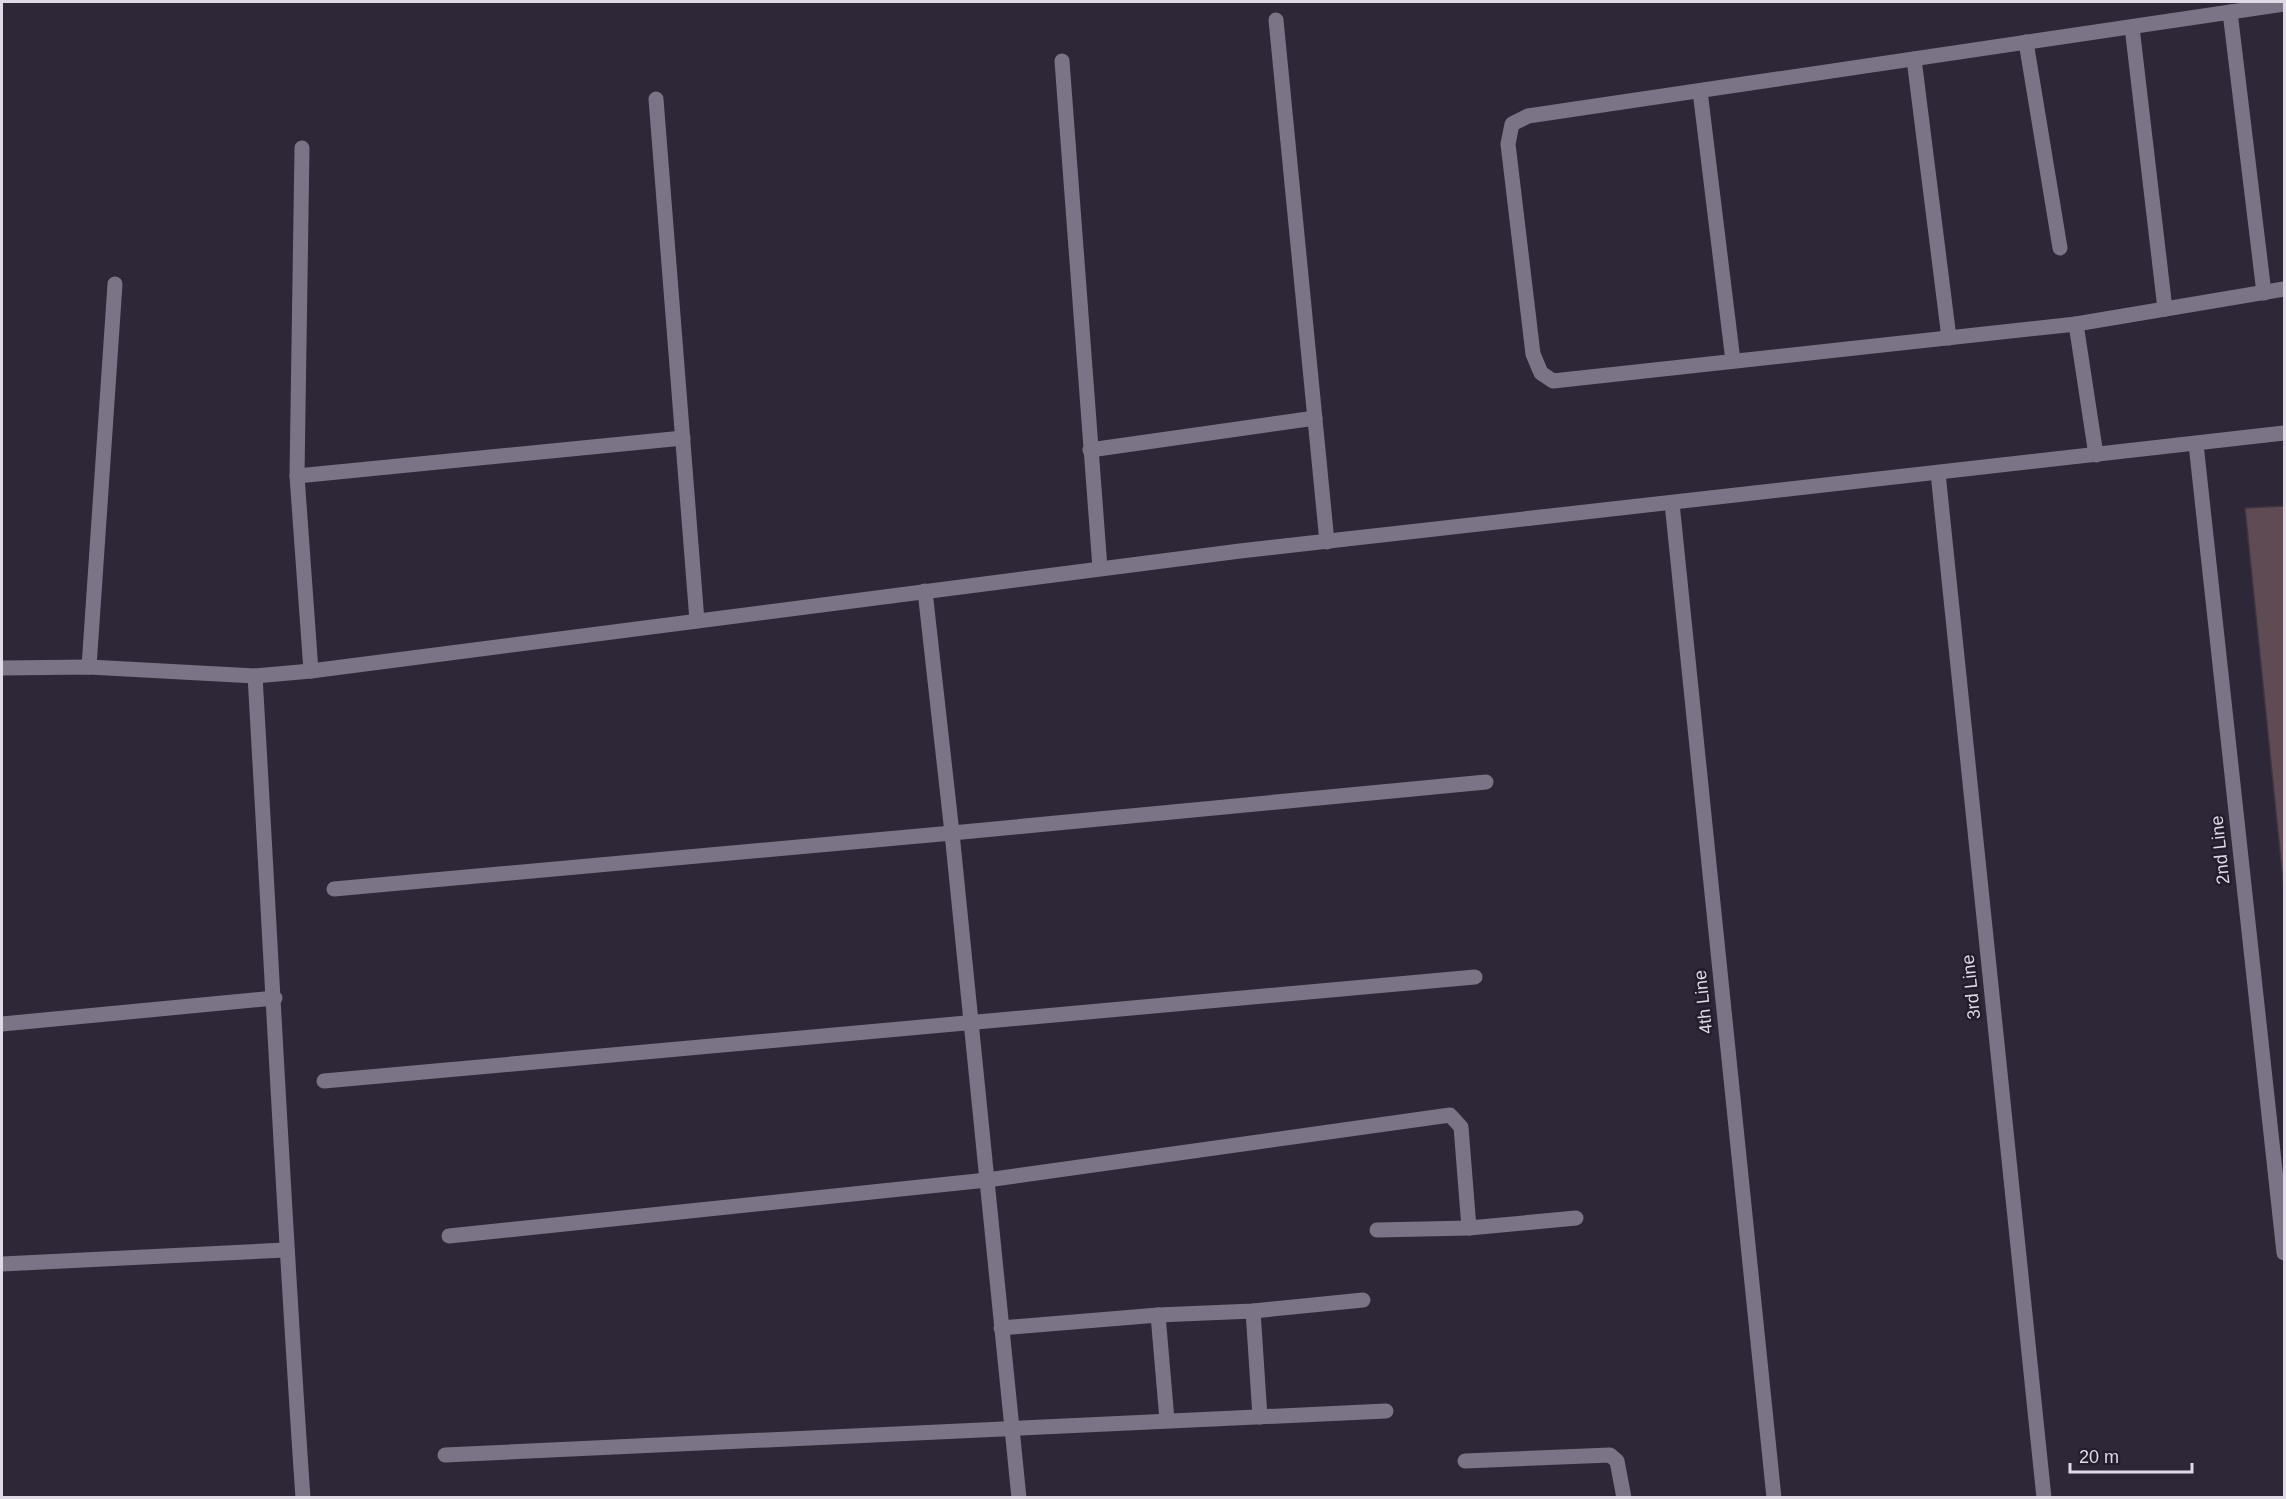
<svg xmlns="http://www.w3.org/2000/svg" width="2286" height="1499" font-family="Helvetica,sans-serif">
  <style>
    .building { fill: #5f4b54; stroke: #42343b; stroke-width: 1.5 }
    .lines { fill: none; stroke-linecap: round; stroke-linejoin: round }
    .minor { stroke: #7b7386; stroke-width: 15 }
    .labels { text-anchor: middle; stroke-width: 5; stroke-linejoin: round; paint-order: stroke }
    .street-label { font-size: 18px; fill: #dfdae5; stroke: #241d2d }
  </style>
  <rect width="100%" height="100%" fill="#2e2737"/>
  <polygon class="building" points="2284,506 2284,891 2245,508"/>
  <g class="lines">
    <g class="minor">
      <polyline points="2230,12 2264,293"/>
      <polyline points="1276,20 1327,542"/>
      <polyline points="2132,27 2165,309"/>
      <polyline points="2026,42 2060,248"/>
      <polyline points="1914,59 1949,338"/>
      <polyline points="1062,61 1100,568"/>
      <polyline points="1700,91 1733,361"/>
      <polyline points="656,99 697,621"/>
      <polyline points="302,148 297,476 311,671"/>
      <polyline points="2076,324 1553,381 1541,373 1533,354 1508,144 1512,124 1528,116 2284,4"/>
      <polyline points="2196,444 2284,1253"/>
      <polyline points="1090,450 1315,418"/>
      <polyline points="2096,455 2076,324 2284,289"/>
      <polyline points="1938,473 2044,1498"/>
      <polyline points="297,476 683,438"/>
      <polyline points="1672,503 1774,1498"/>
      <polyline points="925,591 952,833 1486,782"/>
      <polyline points="89,667 115,284"/>
      <polyline points="2,668 89,667 255,676 311,671 1240,551 2284,433"/>
      <path d="M 255,676 C 271,950 284,1224 303,1498"/>
      <polyline points="334,889 952,833 1019,1498"/>
      <polyline points="2,1024 275,998"/>
      <polyline points="324,1081 1475,977"/>
      <polyline points="1377,1230 1469,1228"/>
      <polyline points="449,1236 987,1180 1450,1115 1461,1127 1469,1228 1576,1218"/>
      <polyline points="2,1264 285,1250"/>
      <polyline points="1253,1311 1260,1417"/>
      <polyline points="1001,1328 1158,1315"/>
      <polyline points="1167,1420 1158,1315 1253,1311 1363,1300"/>
      <polyline points="445,1455 1386,1411"/>
      <polyline points="1465,1461 1610,1455 1617,1461 1624,1498"/>
    </g>
  </g>
  <g class="labels">
    <g class="street-label">
      <text transform="translate(2220 850) rotate(-96)" y="6">2nd Line</text>
      <text transform="translate(1971 987) rotate(-96)" y="6">3rd Line</text>
      <text transform="translate(1703 1002) rotate(-96)" y="6">4th Line</text>
    </g>
  </g>
  <rect width="2286" height="1499" fill="none" stroke="#dfdae5" stroke-width="6"/>
  <path d="M2070 1463v9h122v-9" fill="none" stroke="#dfdae5" stroke-width="3"/>
  <text x="2079" y="1463" font-size="18" fill="#dfdae5" stroke="#241d2d" stroke-width="4.5" paint-order="stroke">20 m</text>
</svg>
